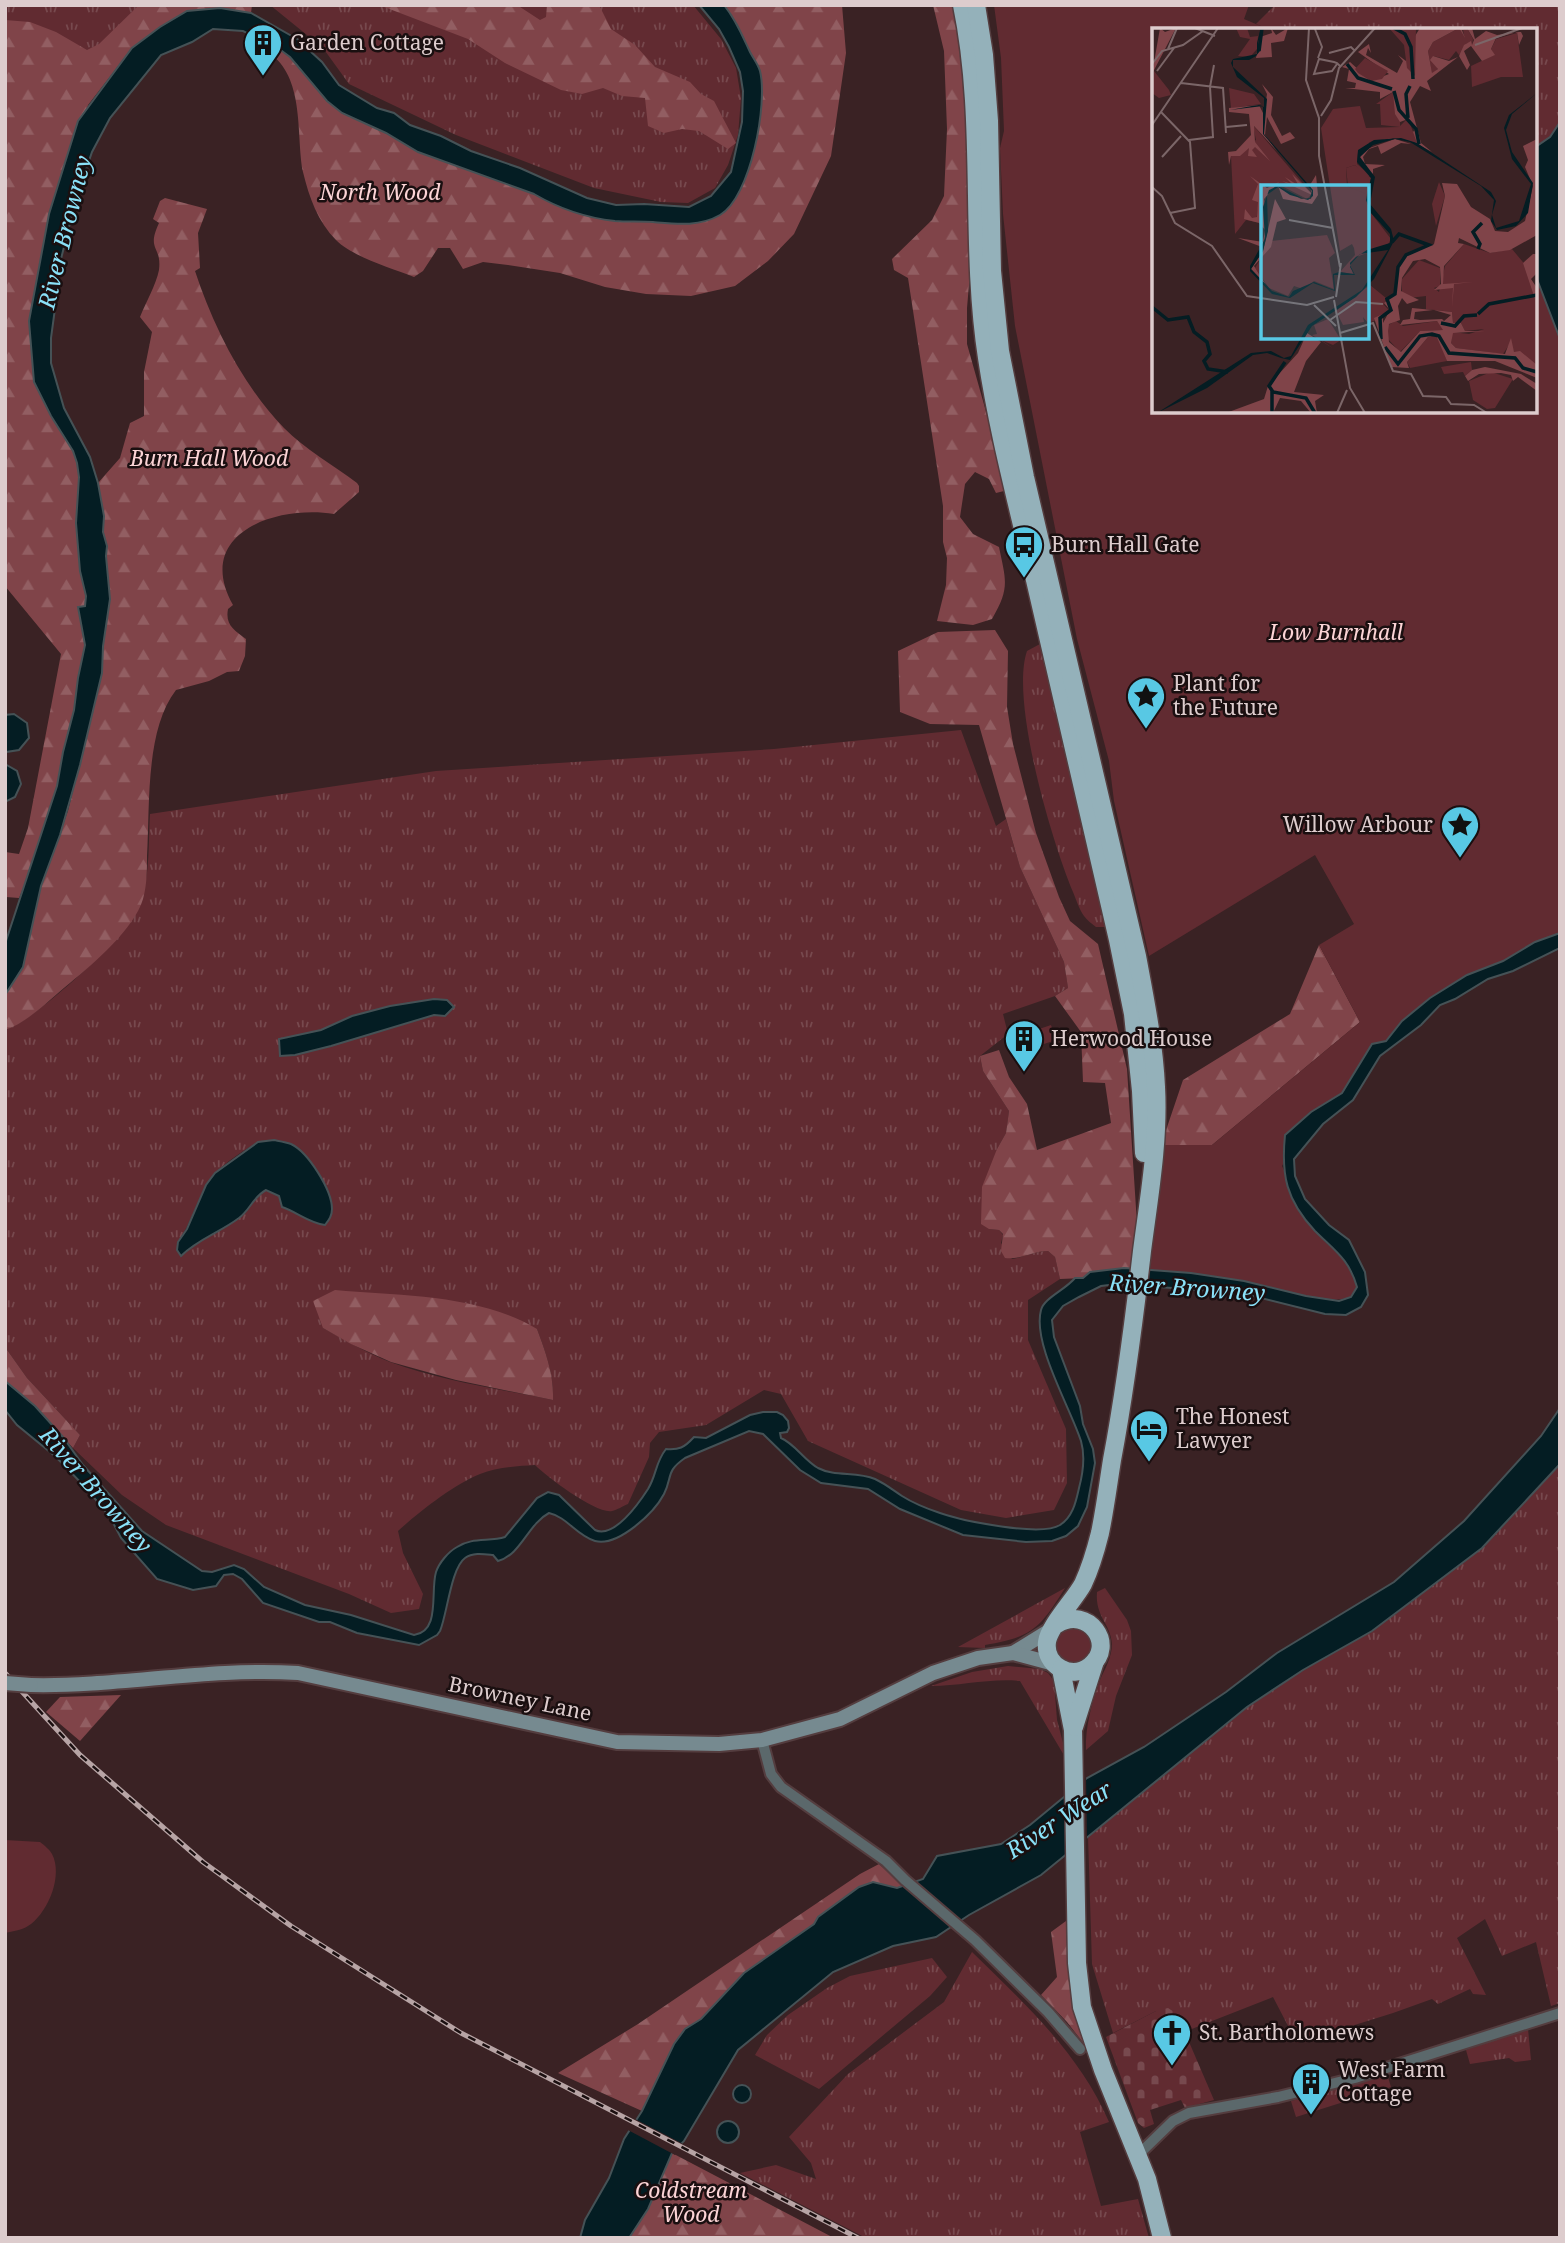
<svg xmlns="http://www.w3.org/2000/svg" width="1565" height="2243" font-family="'Noto Serif',serif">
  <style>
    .grass { fill: url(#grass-tufts); fill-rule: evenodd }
    .forest { fill: url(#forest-firs) }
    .cemetery { fill: url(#cemetery-stones) }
    .green { fill: #612b31 }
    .water { fill: #041d23; stroke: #455256; stroke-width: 2 }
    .pier { fill: #3a2224 }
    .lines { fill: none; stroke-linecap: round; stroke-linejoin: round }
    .minor-casing { stroke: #543d3f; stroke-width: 14 }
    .secondary-casing { stroke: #543d3f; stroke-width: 18 }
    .trunk-casing { stroke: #543d3f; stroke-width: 21 }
    .minor { stroke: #5b686b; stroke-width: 10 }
    .secondary { stroke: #768a90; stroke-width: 14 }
    .trunk { stroke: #94b1ba; stroke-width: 18 }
    .rail-casing { stroke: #b7a4a5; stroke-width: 5 }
    .rail { stroke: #1a0f10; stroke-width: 2.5; stroke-dasharray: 8; stroke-linecap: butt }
    .secondary-bridge-casing { stroke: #543d3f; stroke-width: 18; stroke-linecap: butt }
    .secondary-bridge { stroke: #768a90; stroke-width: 14 }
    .labels { text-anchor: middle; stroke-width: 5; stroke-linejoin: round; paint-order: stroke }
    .poi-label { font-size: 21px; fill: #ddcccd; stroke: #1a0f10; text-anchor: start }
    .park-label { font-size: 21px; font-style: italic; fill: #fcd4d6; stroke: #1a0f10 }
    .street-label { font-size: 21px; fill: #ddcccd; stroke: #1a0f10 }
    .water-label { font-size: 23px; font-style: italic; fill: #8ae1f8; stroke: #1a0f10 }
    .inset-river { fill: none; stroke: #041d23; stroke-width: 3.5 }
    .inset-road { fill: none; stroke: #7b6668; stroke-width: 2 }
    .view { fill: #58c8e4; fill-opacity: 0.15; stroke: #58c8e4; stroke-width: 3.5 }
    .inset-edge { fill: none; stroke: #ddcccd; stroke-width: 3.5 }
  </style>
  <defs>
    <pattern id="grass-tufts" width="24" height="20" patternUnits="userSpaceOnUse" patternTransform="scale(1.75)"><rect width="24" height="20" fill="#612b31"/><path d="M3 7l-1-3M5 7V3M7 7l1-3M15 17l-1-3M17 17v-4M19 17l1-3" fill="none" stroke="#77494e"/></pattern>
    <pattern id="forest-firs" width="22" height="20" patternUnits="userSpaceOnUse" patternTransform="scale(1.75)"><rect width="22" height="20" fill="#804449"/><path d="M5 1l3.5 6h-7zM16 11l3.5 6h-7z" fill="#925e62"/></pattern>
    <pattern id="cemetery-stones" width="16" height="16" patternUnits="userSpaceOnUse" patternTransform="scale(1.75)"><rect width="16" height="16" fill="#612b31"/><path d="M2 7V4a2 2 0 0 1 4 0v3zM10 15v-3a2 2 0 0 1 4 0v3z" fill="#77494e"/></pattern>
  </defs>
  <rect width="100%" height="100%" fill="#3a2224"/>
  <g class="grass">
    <polygon points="5,5 150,5 89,56 5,23"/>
    <polygon points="270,5 693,5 721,39 736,68 741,98 738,135 728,165 715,188 688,203 661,202 594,188 456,135 349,84 323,48"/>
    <polygon points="1275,5 1560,5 1560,122 1550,137 1537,146 1535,151 1535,30 1270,30 1256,24"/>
    <path d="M 1040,644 L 1046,651 L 1108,923 L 1106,927 L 1096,927 C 1092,924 1087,920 1084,916 C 1079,909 1076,899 1073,892 C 1052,842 1010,701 1027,651 Z"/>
    <path d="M 961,730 L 996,826 L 1006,819 L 1020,867 L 1064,962 L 1068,988 L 1055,996 L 1003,1014 L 1008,1034 L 980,1056 L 983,1071 L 1009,1111 L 1006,1133 L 997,1149 L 989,1229 L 999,1230 L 1003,1235 L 1001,1243 L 1012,1259 C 1025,1257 1035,1251 1048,1251 L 1055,1257 L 1060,1279 L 1028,1300 L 1028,1340 L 1066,1429 L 1067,1483 L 1054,1510 L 1006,1518 L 961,1510 L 808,1441 L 781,1394 L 764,1390 L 706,1425 L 659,1432 L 650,1443 L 649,1457 L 628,1504 C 623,1506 617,1510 612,1511 C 596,1514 547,1477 535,1465 C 518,1466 497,1467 480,1474 C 453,1485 419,1512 398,1531 L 403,1553 L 423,1594 L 419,1609 L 391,1613 L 349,1594 L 166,1525 L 122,1495 L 73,1448 L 80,1435 L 27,1378 L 5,1347 L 5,1030 C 34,1021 124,939 137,910 C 151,881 148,845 150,814 L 436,771 L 774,749 ZM 434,999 L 445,1016 L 434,1015 L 295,1055 L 280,1055 L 279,1039 L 321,1030 L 352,1016 L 390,1006 ZM 258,1142 L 316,1170 L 332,1206 L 314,1223 L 294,1211 L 282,1207 L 280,1196 L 266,1190 L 257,1195 L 242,1216 L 222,1229 L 196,1242 L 178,1242 C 191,1223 196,1202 208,1183 C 219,1165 240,1153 258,1142 ZM 323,1328 L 537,1329 C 546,1353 554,1375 553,1400 C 499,1389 442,1381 390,1362 C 367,1353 345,1340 323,1328 Z"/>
    <polygon points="1560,1464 1560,2003 1551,2006 1536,1942 1502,1956 1485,1919 1457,1938 1486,1995 1473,1994 1470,1989 1438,2004 1432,1999 1393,2013 1297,2043 1273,1997 1184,2032 1177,2014 1156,2011 1113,2033 1092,1964 1088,1835 1247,1707 1303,1670 1372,1631 1482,1548"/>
    <path d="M 1065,1588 C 1040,1628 1033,1637 985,1645 L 985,1648 L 958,1647 Z"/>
    <path d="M 1105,1588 L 1127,1620 L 1131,1631 L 1132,1655 L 1116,1696 L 1108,1731 L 1086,1750 C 1085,1728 1092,1701 1100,1680 C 1105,1669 1112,1657 1112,1644 C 1111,1624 1095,1617 1097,1592 Z"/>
    <path d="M 1008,1666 L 1040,1669 L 1048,1673 L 1054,1681 L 1057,1720 L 1068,1762 L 1020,1681 C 990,1678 961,1686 931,1686 L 972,1672 Z"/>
    <path d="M 972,1952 C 1024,2003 1080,2054 1109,2122 L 1080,2132 L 1101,2206 L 1138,2199 L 1149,2238 L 866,2238 L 740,2173 L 776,2165 L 816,2179 L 811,2163 L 789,2137 L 848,2074 L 944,2002 Z"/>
    <polygon points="932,1958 947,1977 930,1996 819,2089 755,2055 767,2035 788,2015 827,1988 850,1976"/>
    <polygon points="1528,2029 1531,2060 1515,2062 1509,2058 1470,2064 1466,2050"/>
    <polygon points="1387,2074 1391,2087 1296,2117 1291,2101"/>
  </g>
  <g class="forest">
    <polygon points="139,5 252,5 251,13 220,8 183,13 132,48 88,105 29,321 34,382 51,416 73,451 77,463 79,477 76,523 80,571 86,596 85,606 78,608 85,645 78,678 74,710 63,752 57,786 32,868 19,898 6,897 5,852 19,854 28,828 61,654 5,586 5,20 30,22 56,32 87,50 99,44"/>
    <polygon points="379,5 517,5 540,20 546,17 547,5 599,5 611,29 635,45 655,67 690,82 701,94 714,101 736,143 728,149 699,131 682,129 664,133 648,126 645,98 622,96 603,88 582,94 561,90 505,63 468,39"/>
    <path d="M 719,5 L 842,5 L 846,53 L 831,156 L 794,234 L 768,261 L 735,286 L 691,296 L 646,294 L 605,287 L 560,273 L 508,265 L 483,262 L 463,269 L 450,248 L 438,248 L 423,271 L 414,277 C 391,268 353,257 336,240 C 318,222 309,197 303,172 C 296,137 305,81 272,55 C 264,49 252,45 243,40 L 251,24 L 275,34 L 326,90 L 585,208 L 686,215 L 732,184 L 752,86 Z"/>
    <path d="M 933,5 L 953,5 L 965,61 L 971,261 L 967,308 L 967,344 L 1008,490 L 996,493 L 989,479 L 975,472 L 965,484 L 960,517 L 973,534 L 999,547 C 1006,581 1010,588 992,619 L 973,625 L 937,621 L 946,585 L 947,558 L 943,542 L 943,506 L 908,278 L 894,270 L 892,259 L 932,220 L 944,196 L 947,129 L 944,51 Z"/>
    <path d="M 165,198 L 207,209 L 198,233 L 200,268 L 195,271 C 213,326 243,386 284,428 C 305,449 333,465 357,483 L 359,486 L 359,492 L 334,514 C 276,505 193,533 233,605 L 228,609 C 225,625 234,630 246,639 L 245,656 L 239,671 L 227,672 L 209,681 L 176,690 C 145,730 150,806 147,856 C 147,870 147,885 143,899 C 134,929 94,963 70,983 C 51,998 29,1022 5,1030 L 5,995 L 23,967 L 41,886 L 68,811 L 102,673 L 103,646 L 110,599 L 106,556 L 107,546 L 103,532 L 104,516 L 98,483 L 120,458 L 130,423 L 144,416 L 144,372 L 152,332 L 140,317 C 146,302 156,285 159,270 C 162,245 146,251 159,223 L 153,219 L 160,201 Z"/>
    <path d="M 995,630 L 1008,651 L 1007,707 L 1013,744 L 1036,833 L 1059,897 L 1070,921 L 1098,944 L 1127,1069 L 1137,1224 L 1132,1268 L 1090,1272 L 1083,1278 L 1060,1279 L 1055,1257 L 1048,1251 C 1033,1251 1021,1260 1005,1258 L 1001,1251 L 1003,1234 L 999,1230 L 989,1229 L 981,1224 L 982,1187 L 997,1149 L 1006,1133 L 1009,1111 L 983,1071 L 980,1056 L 999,1050 L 1009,1077 L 1027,1104 L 1037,1150 L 1111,1123 L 1105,1083 L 1083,1082 L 1081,1032 L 1055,996 L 1068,988 L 1064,962 L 1020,867 L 979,725 L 930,724 L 900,712 L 898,651 L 938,632 Z"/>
    <polygon points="1319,945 1360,1022 1212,1145 1161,1145 1183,1080 1290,1014"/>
    <path d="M 335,1290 C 402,1296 478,1294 537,1329 C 546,1353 554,1375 553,1400 L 456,1380 L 391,1362 L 351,1344 L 323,1328 L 313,1301 Z"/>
    <polygon points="5,1347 27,1378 80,1435 73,1448 35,1406 5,1381"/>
    <polygon points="121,1695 80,1741 46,1712 60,1697"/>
    <polygon points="879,1864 903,1886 897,1888 873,1882 818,1917 814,1924 744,1973 701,2019 685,2029 674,2044 642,2111 558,2073 638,2024 860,1874"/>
    <path d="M 1066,1921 C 1067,1964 1072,2003 1084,2044 L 1067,2022 L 1041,1995 L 1057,1977 L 1051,1932 Z"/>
    <polygon points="672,2153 834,2238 629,2238 648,2209"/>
  </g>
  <polygon class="cemetery" points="1168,2008 1177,2014 1214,2100 1185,2108 1181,2100 1150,2110 1154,2124 1144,2128 1138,2123 1106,2037 1156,2011"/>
  <g class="green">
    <path d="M 994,5 L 1249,5 L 1244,19 L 1270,30 L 1154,30 L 1154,411 L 1535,411 L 1535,274 L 1560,339 L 1560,933 L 1535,942 L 1503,961 L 1467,975 L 1402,1021 L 1386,1041 L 1372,1044 L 1342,1093 L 1311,1112 L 1282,1166 C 1291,1184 1303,1216 1315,1231 C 1334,1253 1348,1255 1357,1287 L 1351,1297 C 1320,1307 1275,1287 1243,1281 C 1212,1275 1181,1273 1150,1270 L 1161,1145 L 1212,1145 L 1360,1022 L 1319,945 L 1354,924 L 1315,855 L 1149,956 L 1114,801 L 1109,761 L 1077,639 L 1015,326 L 1003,214 L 1000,148 L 1004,131 L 1001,58 Z"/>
    <polygon points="1051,1025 1056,1040 1023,1051 1018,1036"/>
    <path d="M 1081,1625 L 1094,1641 L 1090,1657 L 1077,1665 L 1062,1661 C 1053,1646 1053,1646 1061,1629 Z"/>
    <path d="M 5,1840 L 40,1842 C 44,1845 50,1850 52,1854 C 63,1875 49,1910 31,1924 C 23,1930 15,1931 5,1933 Z"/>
  </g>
  <g class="water">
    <path d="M 699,5 L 724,5 C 736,20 742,35 750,52 C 753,58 758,64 760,71 C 768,103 751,197 720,215 C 699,227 676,224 653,222 C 640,221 628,222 615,221 C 587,218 558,208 534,194 L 418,152 L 386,133 L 342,113 L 327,101 L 290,57 L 278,48 L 243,31 L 213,29 L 192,42 L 161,55 L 110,118 L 92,152 L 76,199 L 58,271 L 59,279 L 51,338 L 51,363 L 64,408 L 90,457 L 98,483 L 104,516 L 103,532 L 107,546 L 106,556 L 110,599 L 103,646 L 102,673 L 80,765 L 60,835 L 41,886 L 23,967 L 5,995 L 5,944 L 57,786 L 63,752 L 74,710 L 78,678 L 85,645 L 78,607 L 85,606 L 86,596 L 80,571 L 76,523 L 79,477 L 77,463 L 73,451 L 51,416 L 34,382 L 29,321 L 49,214 L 78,121 L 132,48 L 160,27 L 187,11 L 220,8 L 251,13 L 297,39 L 322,62 L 339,85 L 377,108 L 394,113 L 410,125 L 441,136 L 471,151 L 520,168 L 587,198 L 616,205 L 644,204 L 689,207 L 711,196 L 731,172 L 742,122 L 743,91 L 740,72 L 729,47 L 719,29 Z"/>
    <polygon points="1560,122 1560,339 1535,274 1535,151 1537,146 1550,137"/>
    <polygon points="14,714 27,723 29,738 19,750 6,752 5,715"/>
    <polygon points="5,764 17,771 21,784 15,797 5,802"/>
    <path d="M 1560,933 L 1560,948 L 1513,971 L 1488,979 L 1455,999 L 1440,1005 L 1421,1025 L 1380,1056 L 1353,1100 L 1323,1124 L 1294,1159 L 1295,1176 L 1305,1199 L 1329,1225 L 1349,1240 L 1365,1272 L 1368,1295 L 1361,1307 L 1346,1315 L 1325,1314 L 1241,1293 L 1117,1284 L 1101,1286 L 1079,1297 L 1063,1306 L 1052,1320 L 1054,1337 L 1080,1406 L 1083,1424 L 1093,1449 L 1095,1463 L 1087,1507 L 1078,1526 L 1066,1536 L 1052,1541 L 1026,1542 L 963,1535 L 900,1509 L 868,1489 L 821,1483 L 800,1470 L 763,1434 L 749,1431 L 685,1458 C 665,1472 673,1476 664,1494 C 654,1513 618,1547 595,1541 C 577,1536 567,1517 549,1513 C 528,1524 521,1555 498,1561 L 493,1555 C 484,1554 473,1552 465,1558 C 451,1568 447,1615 440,1631 L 437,1635 L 419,1645 L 357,1633 L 330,1622 L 319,1622 L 263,1603 L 242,1579 L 233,1574 L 224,1575 L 216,1586 L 193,1590 L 157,1579 L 121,1538 L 110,1517 L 87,1489 L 56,1457 L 17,1425 L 5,1410 L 5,1381 L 35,1406 L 63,1437 L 83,1465 L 142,1531 L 202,1571 L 212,1572 L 234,1565 L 244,1569 L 264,1587 L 305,1605 L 351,1615 L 414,1635 C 441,1631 430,1592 436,1572 C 439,1563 448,1552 457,1547 C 472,1537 489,1542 505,1537 L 537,1498 L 548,1492 L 559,1495 L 595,1530 C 614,1539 639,1503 648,1489 C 657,1474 655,1463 666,1449 C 679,1450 684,1448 694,1437 L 706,1438 L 750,1415 L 763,1412 L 777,1412 L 783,1415 L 788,1421 L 789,1428 L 787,1432 L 780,1433 L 781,1438 C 795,1444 804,1460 818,1468 C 835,1477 857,1471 875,1479 C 884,1483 893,1490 902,1496 C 913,1503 928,1509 940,1513 C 963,1521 1041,1537 1060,1525 C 1073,1517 1076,1501 1079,1488 C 1083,1473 1085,1455 1081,1441 C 1070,1407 1032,1343 1041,1310 C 1044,1298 1065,1290 1075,1278 L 1083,1278 L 1090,1272 L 1124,1268 L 1191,1273 L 1244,1281 L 1306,1296 L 1339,1301 L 1351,1297 L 1357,1287 C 1349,1259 1335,1251 1315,1231 C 1286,1200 1281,1175 1285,1135 L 1311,1112 L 1342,1093 L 1372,1044 L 1386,1041 L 1402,1021 L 1430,998 L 1467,975 L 1503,961 L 1535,942 Z"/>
    <polygon points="434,999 447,1000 454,1007 445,1016 434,1015 331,1046 295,1055 280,1056 279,1039 321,1030 352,1016 390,1006"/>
    <path d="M 274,1140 C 279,1141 286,1142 291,1144 C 308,1152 332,1190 332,1209 C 332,1216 329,1220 325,1225 C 309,1223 297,1212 282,1207 L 279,1196 L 266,1190 C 253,1197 250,1210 239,1218 C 219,1233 198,1239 181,1256 L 177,1250 L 178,1242 L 187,1229 L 206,1185 L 215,1173 L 258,1142 Z"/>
    <polygon points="1560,1408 1560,1464 1482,1548 1372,1631 1303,1670 1247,1707 1041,1875 969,1915 936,1937 893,1946 833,1972 738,2050 684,2141 672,2153 648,2209 629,2238 580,2238 585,2220 609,2178 624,2139 642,2111 674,2044 685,2029 701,2019 744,1973 814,1924 818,1917 859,1887 873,1882 897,1888 923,1879 937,1856 1001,1844 1030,1825 1087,1778 1144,1747 1226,1692 1277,1653 1394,1582 1464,1521 1541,1436"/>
    <circle cx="742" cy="2094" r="9"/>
    <circle cx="728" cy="2132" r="11"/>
  </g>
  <g class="pier">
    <polygon points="1086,1774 1087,1841 1067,1858 1067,1789"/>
    <polygon points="633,2118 685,2145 675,2155 626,2129"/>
  </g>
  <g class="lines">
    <g class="minor-casing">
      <g id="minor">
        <polyline points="762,1740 771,1774 781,1787 886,1861 905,1880 975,1940 1048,2012 1080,2049"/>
        <polyline points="1138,2155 1173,2121 1189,2113 1278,2097 1355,2078 1560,2013"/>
      </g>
    </g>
    <g class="secondary-casing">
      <g id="secondary">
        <polyline points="1013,1653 1052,1629"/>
        <path d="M 31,1685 C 120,1687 208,1667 298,1673 L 617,1742 L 719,1744 L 762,1740 L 840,1719 L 933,1673 L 978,1658 L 1013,1653 L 1054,1664"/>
      </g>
    </g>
    <g class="trunk-casing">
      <g id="trunk">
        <path d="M 962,5 C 986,121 969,241 987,358 C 998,432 1018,506 1035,580 C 1063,700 1091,820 1118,940 L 1133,1014 L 1141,1091 L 1144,1153"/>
        <path d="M 976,5 L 984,55 L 989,121 L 992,271 L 1000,351 L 1025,477 L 1137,956 C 1145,999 1154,1043 1156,1087 C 1159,1141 1149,1197 1142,1251 C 1134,1321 1125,1391 1112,1460 C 1108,1485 1105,1509 1100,1533 C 1096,1549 1090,1569 1083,1584 C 1075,1599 1049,1626 1047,1642 C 1044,1665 1071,1681 1090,1666 C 1117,1645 1088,1605 1057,1624"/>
        <polyline points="1061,1669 1073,1730 1077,1963 1082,2007 1103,2070 1147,2179 1162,2238"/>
        <polyline points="1074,1727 1095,1661"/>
      </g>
    </g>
    <use href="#minor" class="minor"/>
    <use href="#secondary" class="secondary"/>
    <use href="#trunk" class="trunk"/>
    <g class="rail-casing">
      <polyline id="rail" points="5,1673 80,1755 203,1862 291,1926 461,2033 858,2238"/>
    </g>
    <use href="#rail" class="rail"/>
    <g class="secondary-bridge-casing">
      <polyline id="secondary-bridge" points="5,1683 31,1685"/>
    </g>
    <use href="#secondary-bridge" class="secondary-bridge"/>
  </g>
  <defs>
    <g id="building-pin" transform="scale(2.0125)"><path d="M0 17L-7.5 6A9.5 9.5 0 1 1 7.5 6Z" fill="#58c8e4" stroke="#1a0f10"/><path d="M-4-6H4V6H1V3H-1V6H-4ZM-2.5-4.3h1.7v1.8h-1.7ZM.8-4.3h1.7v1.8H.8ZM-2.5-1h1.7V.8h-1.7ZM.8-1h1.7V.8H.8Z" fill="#111"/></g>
    <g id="bus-pin" transform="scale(2.0125)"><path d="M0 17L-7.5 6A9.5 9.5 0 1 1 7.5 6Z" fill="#58c8e4" stroke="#1a0f10"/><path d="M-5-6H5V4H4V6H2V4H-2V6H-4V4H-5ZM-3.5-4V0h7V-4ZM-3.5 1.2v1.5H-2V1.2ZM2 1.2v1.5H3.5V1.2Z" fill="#111"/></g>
    <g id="sight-pin" transform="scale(2.0125)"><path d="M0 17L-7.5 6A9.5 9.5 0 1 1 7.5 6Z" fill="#58c8e4" stroke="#1a0f10"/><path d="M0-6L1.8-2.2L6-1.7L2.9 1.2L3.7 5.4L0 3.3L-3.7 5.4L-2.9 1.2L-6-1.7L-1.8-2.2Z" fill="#111"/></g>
    <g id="hotel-pin" transform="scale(2.0125)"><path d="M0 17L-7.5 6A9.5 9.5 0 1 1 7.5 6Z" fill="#58c8e4" stroke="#1a0f10"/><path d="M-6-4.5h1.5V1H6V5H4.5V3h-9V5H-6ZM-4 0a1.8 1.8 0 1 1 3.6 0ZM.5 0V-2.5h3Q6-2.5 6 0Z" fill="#111"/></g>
    <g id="church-pin" transform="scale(2.0125)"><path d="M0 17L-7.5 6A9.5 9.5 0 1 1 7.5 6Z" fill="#58c8e4" stroke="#1a0f10"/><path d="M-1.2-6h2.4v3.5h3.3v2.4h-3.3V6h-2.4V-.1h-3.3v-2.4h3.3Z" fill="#111"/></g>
  </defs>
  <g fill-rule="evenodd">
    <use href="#building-pin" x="263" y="43"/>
    <use href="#bus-pin" x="1024" y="545"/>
    <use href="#sight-pin" x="1146" y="696"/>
    <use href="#sight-pin" x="1460" y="825"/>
    <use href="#building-pin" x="1024" y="1039"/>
    <use href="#hotel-pin" x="1149" y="1429"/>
    <use href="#church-pin" x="1172" y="2033"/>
    <use href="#building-pin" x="1311" y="2082"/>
  </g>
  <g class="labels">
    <g class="poi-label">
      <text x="290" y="50">Garden Cottage</text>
      <text x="1051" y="552">Burn Hall Gate</text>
      <text x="1173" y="691">Plant for<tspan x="1173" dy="24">the Future</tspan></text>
      <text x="1433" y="832" text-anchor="end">Willow Arbour</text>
      <text x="1051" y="1046">Herwood House</text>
      <text x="1176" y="1424">The Honest<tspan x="1176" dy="24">Lawyer</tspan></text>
      <text x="1199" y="2040">St. Bartholomews</text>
      <text x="1338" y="2077">West Farm<tspan x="1338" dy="24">Cottage</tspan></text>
    </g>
    <g class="park-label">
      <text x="380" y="200">North Wood</text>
      <text x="209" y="466">Burn Hall Wood</text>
      <text x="1336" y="640">Low Burnhall</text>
      <text x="691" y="2198">Coldstream<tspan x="691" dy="24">Wood</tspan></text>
    </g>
    <g class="street-label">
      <text transform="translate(520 1699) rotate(12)" y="7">Browney Lane</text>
    </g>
    <g class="water-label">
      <text transform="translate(65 232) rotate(-76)" y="8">River Browney</text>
      <text transform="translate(1187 1288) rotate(4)" y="8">River Browney</text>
      <text transform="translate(96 1490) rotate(49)" y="8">River Browney</text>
      <text transform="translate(1059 1820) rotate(-33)" y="8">River Wear</text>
    </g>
  </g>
  <g transform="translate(1152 28)">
    <rect width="385" height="385" fill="#3a2224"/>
    <path d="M 84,0 L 95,0 L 98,9 L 106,8 L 105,21 L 98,29 L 86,28 L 98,11 L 88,9 ZM 315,0 L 321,11 L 320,18 L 315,15 L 311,24 L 307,27 L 304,23 L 297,32 L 281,28 L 286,41 L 280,46 L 276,23 L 281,14 L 307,0 L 312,8 L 311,1 ZM 365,5 L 371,49 L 349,49 L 320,59 L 319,38 L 342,27 L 339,21 L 344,11 ZM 2,43 L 17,62 L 19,67 L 7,70 L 0,65 ZM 77,60 L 102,66 L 109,76 L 79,80 ZM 241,64 L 248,91 L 248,99 L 229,97 L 228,76 L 224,76 ZM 101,97 L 160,166 L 155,171 L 126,156 L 108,158 L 101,171 L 107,173 L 104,194 L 94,192 L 83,206 L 79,128 L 104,112 ZM 203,137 L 219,150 L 214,170 L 196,158 L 194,140 ZM 287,154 L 293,168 L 284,198 L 280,176 ZM 175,207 L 183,225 L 177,230 L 182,261 L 162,253 L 151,261 L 142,258 L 136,268 L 117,260 L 103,240 L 119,213 ZM 312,216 L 338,225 L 360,221 L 375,239 L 385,271 L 385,337 L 362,324 L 357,317 L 351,326 L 304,320 L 299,315 L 300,304 L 317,306 L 332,301 L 313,303 L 309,295 L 301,295 L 300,284 L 274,281 L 274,268 L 257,270 L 250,264 L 250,251 L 267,232 L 288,240 L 288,258 L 282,260 L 287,264 L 293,238 ZM 218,257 L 234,270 L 232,277 L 238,283 L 222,293 L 216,295 L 211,289 L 212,294 L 191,297 L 184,283 ZM 176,291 L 189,312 L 181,317 L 169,312 L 182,321 L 160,307 L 165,306 L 162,297 ZM 244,293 L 251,298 L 285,293 L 292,302 L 268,303 L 248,324 L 236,311 L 236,297 ZM 276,309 L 286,309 L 295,333 L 258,340 L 255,334 ZM 319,334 L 320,342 L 313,348 L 311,344 L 292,346 L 289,339 ZM 339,344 L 361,351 L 343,380 L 335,381 L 321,372 L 317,353 Z" fill="#612b31"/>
    <path d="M 8,0 L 13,4 L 24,0 L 0,46 ZM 119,0 L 124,7 L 136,0 L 132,13 L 119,15 L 120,29 L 104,30 L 108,9 L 120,5 ZM 268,0 L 320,0 L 323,11 L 334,3 L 345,7 L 367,4 L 369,4 L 371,8 L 367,17 L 365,4 L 344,10 L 339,21 L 343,27 L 330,33 L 319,18 L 312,23 L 318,37 L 315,42 L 307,28 L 312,17 L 319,13 L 320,17 L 322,12 L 315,0 L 310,2 L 313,10 L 307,0 L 281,14 L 276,23 L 280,45 L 286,41 L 278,32 L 281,28 L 297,33 L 306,29 L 275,53 L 279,63 L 268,58 L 258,74 L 269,115 L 280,124 L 256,111 L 241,110 L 206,118 L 263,103 L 256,91 L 248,94 L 243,86 L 241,64 L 228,71 L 228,64 L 193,60 L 203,60 L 204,55 L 195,53 L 197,41 L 190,39 L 198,34 L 219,53 L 237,46 L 206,24 L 217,16 L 219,25 L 216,20 L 214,27 L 245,45 L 251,33 L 246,27 L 254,33 L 255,21 ZM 110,56 L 121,69 L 119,87 L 130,108 L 138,104 L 143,110 L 129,116 L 115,89 L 113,107 L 125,123 L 102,98 L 103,114 L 118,133 L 103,119 L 100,122 L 105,129 L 96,128 L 97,120 L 88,128 L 79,128 L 77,137 L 76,124 L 84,123 L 99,107 L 97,86 L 77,84 L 77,80 L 107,77 L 112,87 L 115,66 ZM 243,111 L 259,116 L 249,115 L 229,126 L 226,118 L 217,121 L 211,129 L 213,136 L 233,137 L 221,141 L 221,146 L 210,137 L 208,129 L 212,122 ZM 385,111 L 385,207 L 358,222 L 338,225 L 307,210 L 306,215 L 312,216 L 292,238 L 291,256 L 321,254 L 302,256 L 300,280 L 301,260 L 282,262 L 289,256 L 288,239 L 273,231 L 261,233 L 250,250 L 249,263 L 267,272 L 255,276 L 250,270 L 246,278 L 248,292 L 237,296 L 236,303 L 237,314 L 249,324 L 268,303 L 291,302 L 285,293 L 248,297 L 251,292 L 258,291 L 260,280 L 281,282 L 263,284 L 262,291 L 268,292 L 290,291 L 292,293 L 299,287 L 282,282 L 300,284 L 301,295 L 309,295 L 313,303 L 333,303 L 301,305 L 299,315 L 304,320 L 353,326 L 359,310 L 362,324 L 368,323 L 385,337 L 385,350 L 343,333 L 295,333 L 284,307 L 276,309 L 255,334 L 257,340 L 239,339 L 222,290 L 231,286 L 231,295 L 238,282 L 232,275 L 243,265 L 245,239 L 253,227 L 282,216 L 293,168 L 290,155 L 305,156 L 319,179 L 338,191 L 343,203 L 356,204 L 373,193 L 381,158 L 373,139 L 376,132 L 371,118 ZM 140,146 L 160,166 L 158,157 L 164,147 L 166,167 L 160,176 L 131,171 L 126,158 L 149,171 L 159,171 L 160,167 L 130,153 L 140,156 L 133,149 L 147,158 ZM 98,148 L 115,160 L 127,154 L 112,171 L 115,201 L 110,219 L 86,210 L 111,214 L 113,202 L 107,195 L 92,191 L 93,181 L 100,190 L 105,189 L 106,174 L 100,172 L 106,156 ZM 123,171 L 134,191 L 125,194 L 119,219 L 102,238 L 114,257 L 99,241 L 111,223 ZM 381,226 L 385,226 L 385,245 L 379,251 L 385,260 L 383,271 L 371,235 ZM 155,305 L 169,314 L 154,333 L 142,364 L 172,367 L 163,373 L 165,385 L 159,385 L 149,373 L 128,370 L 121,385 L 74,385 L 112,371 L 116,358 L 146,325 ZM 333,339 L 369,346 L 385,356 L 385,363 L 366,349 L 361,353 L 359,347 L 349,345 L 327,346 L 316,353 L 313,348 L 320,342 Z" fill="#804449"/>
    <path d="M 213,30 L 236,43 L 230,51 L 219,53 L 206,45 L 203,41 Z" fill="#612b31"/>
    <path d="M 237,0 L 264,0 L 263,48 L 255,40 L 252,17 ZM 208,78 L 214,100 L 247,99 L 256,90 L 265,115 L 241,110 L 218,114 L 206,124 L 205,136 L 218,147 L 216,150 L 203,137 L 194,140 L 195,158 L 214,166 L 219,185 L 239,211 L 235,218 L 204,229 L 198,235 L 201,246 L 188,244 L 203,227 L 202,220 L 200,216 L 188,223 L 169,100 L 181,81 Z" fill="#612b31"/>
    <path d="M 109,0 L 111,2 L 106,14 L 108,23 L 104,28 L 97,32 L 81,32 L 81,39 L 115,71 L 112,106 L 161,162 L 161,168 L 156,172 L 138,167 L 126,159 L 115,167 L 116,203 L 111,223 L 99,241 L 120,263 L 137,269 L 141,263 L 162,254 L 182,262 L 181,246 L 187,244 L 202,246 L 198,239 L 198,235 L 204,229 L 215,222 L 238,215 L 238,206 L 219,185 L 214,172 L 219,150 L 205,134 L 206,122 L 222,112 L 249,110 L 265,115 L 339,164 L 344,173 L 340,187 L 344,200 L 367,193 L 379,156 L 360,131 L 352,100 L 357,87 L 385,65 L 360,86 L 354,102 L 360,124 L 381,155 L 376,185 L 364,198 L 345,202 L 339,193 L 342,172 L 329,158 L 258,114 L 243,111 L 221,117 L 208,129 L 223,149 L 218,176 L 239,201 L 242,213 L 222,251 L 204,269 L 160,298 L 138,332 L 129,330 L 115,325 L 101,327 L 55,360 L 5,385 L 99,325 L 119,323 L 132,330 L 139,328 L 156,297 L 210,262 L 236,222 L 208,226 L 198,237 L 203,247 L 182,247 L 183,263 L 161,255 L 138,270 L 120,266 L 98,243 L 98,238 L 113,211 L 111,179 L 117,162 L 126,158 L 152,171 L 158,170 L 160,163 L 111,106 L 111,78 L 78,82 L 100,78 L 107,77 L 110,78 L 112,79 L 112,70 L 85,49 L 79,35 L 81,31 L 105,26 L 105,15 Z" fill="#041d23"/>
    <path class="inset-river" d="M 242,0 L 253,6 L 259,19 L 261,51M 107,23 L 110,0M 195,36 L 206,50 L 240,61M 242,63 L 247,82 L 264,101 L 267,116M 256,90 L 254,66 L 258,58M 326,221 L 328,216 L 321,204 L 330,195M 0,279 L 16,292 L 36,289 L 42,304 L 55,314 L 58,326 L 52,333 L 56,341 L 76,344M 326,286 L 337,276 L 385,267M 289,295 L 303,298 L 312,288 L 325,287M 229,311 L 228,290 L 239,282 L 235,271 L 243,266 L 246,239 L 254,227 L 277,217 L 247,206 L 240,214M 233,319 L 246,336 L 268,308 L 280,306 L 287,308 L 297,325 L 363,330 L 371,340 L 385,344M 133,334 L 117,358 L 121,364 L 154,370 L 163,385M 120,385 L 120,362"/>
    <path class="inset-road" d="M 43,0 L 63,8M 157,0 L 154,52 L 167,90 L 167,128 L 188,239M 163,1 L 170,19 L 166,30M 323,17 L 370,0M 16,21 L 25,0M 177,25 L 199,19 L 203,23M 0,36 L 10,23 L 31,17 L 51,3M 185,36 L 180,43 L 162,46 L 167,31 L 182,34 L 185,35 L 188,38M 5,43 L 22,20M 29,55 L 71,60 L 74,105M 9,84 L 38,114 L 43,180 L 18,185M 169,88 L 179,72 L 187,40 L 223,0M 0,97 L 66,0M 74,99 L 95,97M 37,112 L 61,109 L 58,59 L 62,37M 10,129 L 29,108M 0,159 L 10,168 L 23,195 L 60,218 L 95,268 L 155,277 L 182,269M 137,192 L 181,200M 184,269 L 189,235M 182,272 L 198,360 L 213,385M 162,277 L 184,298M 178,292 L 204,274 L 231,276M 188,305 L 221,295 L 241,343 L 259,346 L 271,368 L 294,369 L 299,376 L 322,377 L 335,385M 185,385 L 195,362"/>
    <path class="view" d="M 109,157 L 217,157 L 217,311 L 109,311 Z"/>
    <rect width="385" height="385" class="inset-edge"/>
  </g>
  <rect width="1565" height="2243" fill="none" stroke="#ddcccd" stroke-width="14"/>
</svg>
